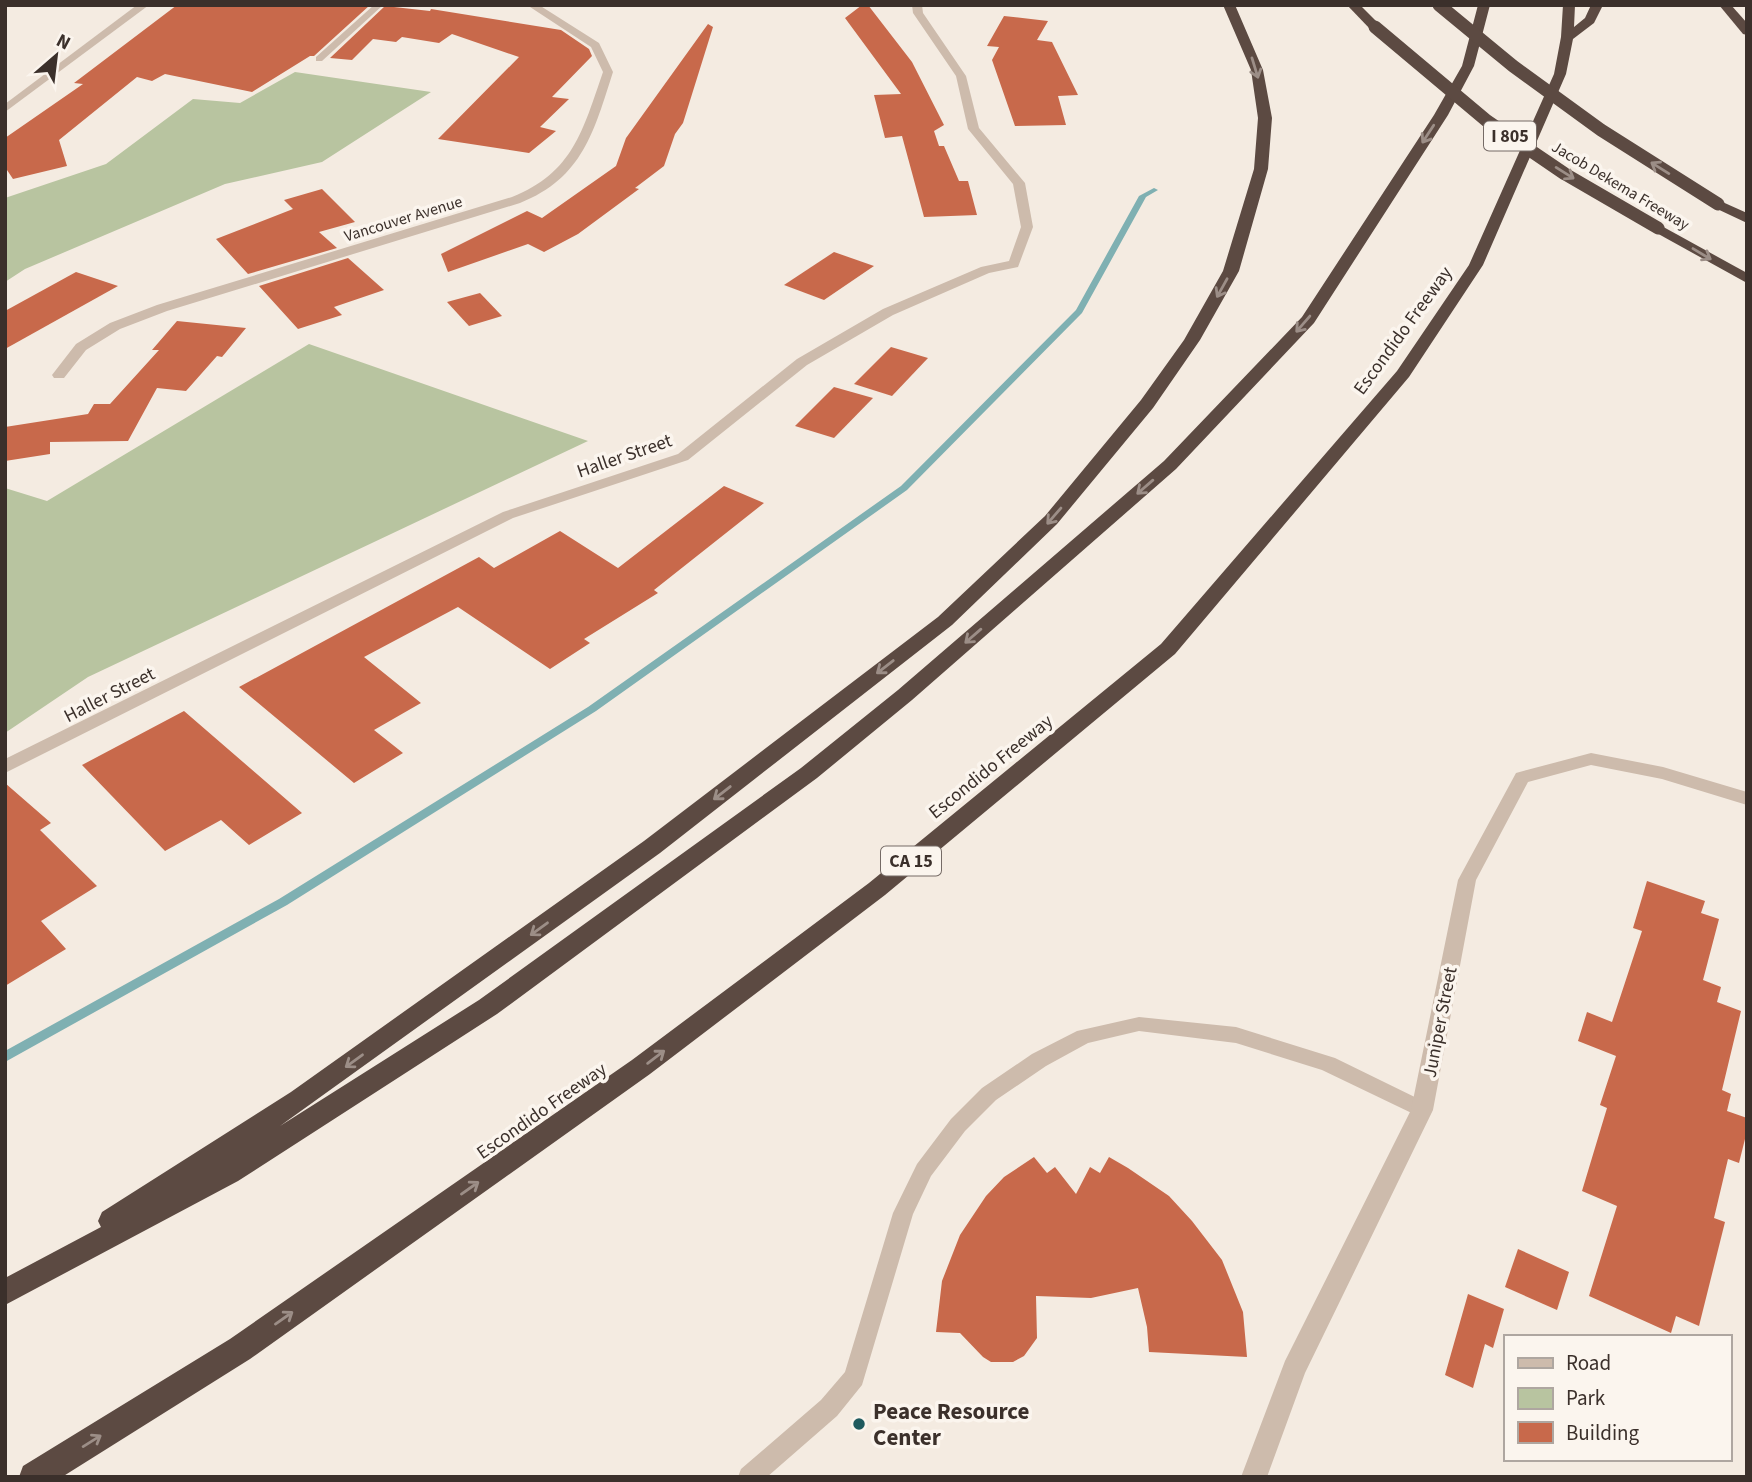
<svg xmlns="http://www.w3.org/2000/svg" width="1752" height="1482" font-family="'Source Sans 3',sans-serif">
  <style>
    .green { fill: #b8c4a0 }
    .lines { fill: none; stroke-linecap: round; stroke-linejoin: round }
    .stream { fill: #7fb0b2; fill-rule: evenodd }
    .building { fill: #c8694b }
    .service { fill: #cdbbac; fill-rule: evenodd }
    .minor { fill: #cdbbac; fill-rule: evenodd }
    .motorway { fill: #5c4a42; fill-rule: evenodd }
    .motorway-bridge { stroke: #5c4a42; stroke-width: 13 }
    .oneway { stroke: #9c8e87 }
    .poi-dot { fill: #1f5a5e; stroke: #fbf5ee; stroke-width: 2.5 }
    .labels { text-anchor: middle; stroke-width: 7; stroke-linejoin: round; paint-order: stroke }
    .far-street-label { font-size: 16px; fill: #3b302b; stroke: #fbf5ee }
    .shield { fill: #fbf5ee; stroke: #756b66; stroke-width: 2 }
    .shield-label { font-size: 18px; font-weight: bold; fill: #3b302b }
    .street-label { font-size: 19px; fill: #3b302b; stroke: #fbf5ee }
    .near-poi-label { font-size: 23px; font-weight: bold; fill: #3b302b; stroke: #fbf5ee; text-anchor: start }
  </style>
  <rect width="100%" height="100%" fill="#f4ebe1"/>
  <g class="green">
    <polygon points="295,72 431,92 322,162 225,184 25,269 5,282 5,198 106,164 193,99 240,103"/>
    <polygon points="309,344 588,441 88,677 5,733 5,488 47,501"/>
  </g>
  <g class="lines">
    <polygon class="stream" points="1154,188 1158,190 1146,197 1082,313 907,490 596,711 287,905 5,1062 5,1051 279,899 588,707 901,486 1076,310 1139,196"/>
  </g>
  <g class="building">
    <polygon points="177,5 370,5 314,56 310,56 252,92 165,74 152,81 137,77 59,140 67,166 13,179 5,167 5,138 83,84 74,83"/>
    <polygon points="862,5 868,5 912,62 944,125 934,131 939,146 944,146 959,181 968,181 977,215 924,217 902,136 885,138 874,95 901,94 845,18"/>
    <polygon points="385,6 430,11 431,9 561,30 589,49 592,56 552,97 569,99 540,127 556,131 529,153 438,139 519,57 452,34 439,43 402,37 396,42 373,39 352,60 330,58"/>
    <polygon points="1004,16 1048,21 1037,40 1052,42 1078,95 1058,96 1066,125 1015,126 992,60 999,47 987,46"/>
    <polygon points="708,24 713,27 683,123 675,134 664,166 635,188 639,189 578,234 544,252 528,244 448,272 441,254 527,211 542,218 616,166 626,138"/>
    <polygon points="322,189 355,222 319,232 337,248 248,274 216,239 293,209 284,200"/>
    <polygon points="834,252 874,266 824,300 784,285"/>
    <polygon points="348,258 384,290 334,307 342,315 298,329 259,286"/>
    <polygon points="76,272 118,286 5,349 5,311"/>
    <polygon points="480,293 502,316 469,326 447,302"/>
    <polygon points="177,321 246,328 222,357 217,356 186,391 157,388 128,441 50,442 50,454 5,461 5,427 88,414 94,404 110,404 159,350 152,350"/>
    <polygon points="891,347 928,358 892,396 854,384"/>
    <polygon points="834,387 873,398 834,438 795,426"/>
    <polygon points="724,486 764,503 654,590 658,593 584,639 590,643 550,669 458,607 364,657 421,703 374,730 403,753 354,783 239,687 479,557 494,568 560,531 618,568"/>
    <polygon points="184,711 302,813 249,845 221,820 165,851 82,765"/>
    <polygon points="5,783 51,823 40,830 97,886 41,921 66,949 5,986"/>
    <polygon points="1647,881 1705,901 1701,913 1719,919 1703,980 1721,987 1717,1002 1741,1011 1722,1090 1731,1094 1727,1111 1747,1118 1747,1131 1739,1163 1728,1159 1714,1218 1725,1222 1699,1326 1676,1316 1671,1333 1589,1296 1617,1206 1582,1191 1607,1108 1600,1105 1616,1056 1578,1041 1587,1012 1612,1022 1642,931 1633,928"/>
    <polygon points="1034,1157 1047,1173 1055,1167 1076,1194 1090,1167 1100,1173 1109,1157 1128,1168 1169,1196 1192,1221 1222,1260 1243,1312 1247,1357 1149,1352 1147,1327 1138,1288 1091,1298 1036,1296 1037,1338 1024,1356 1013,1362 991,1362 983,1357 960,1333 936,1332 942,1281 960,1235 986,1196 1004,1177"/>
    <polygon points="1518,1249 1569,1272 1557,1310 1505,1287"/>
    <polygon points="1468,1294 1504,1309 1493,1348 1485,1344 1473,1388 1445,1375"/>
  </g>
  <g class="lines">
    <g class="service">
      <polygon points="374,5 383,5 322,61 316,61 316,57"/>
      <polygon points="1139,1017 1236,1027 1335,1058 1429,1104 1432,1110 1429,1116 1422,1118 1322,1070 1236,1043 1139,1031 1088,1043 1046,1066 996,1100 965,1131 931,1176 913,1214 862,1385 837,1416 767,1477 738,1477 741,1469 821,1400 845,1372 893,1213 917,1164 951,1119 982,1088 1032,1054 1077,1031"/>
    </g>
    <g class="minor">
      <polygon points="137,5 149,5 5,112 5,104"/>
      <path d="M 527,5 L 539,5 L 599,43 L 613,72 C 594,131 583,178 520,203 L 167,311 L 120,329 L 86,350 L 64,378 L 54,378 L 52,375 L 76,344 L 110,323 L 157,305 L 512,197 C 573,173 583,130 603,72 L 591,47 Z"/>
      <polygon points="912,5 922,5 923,13 966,76 979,128 1025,183 1033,227 1018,267 989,273 893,315 807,365 688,460 513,518 5,773 5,759 503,512 678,454 797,359 883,309 981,267 1009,261 1021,227 1013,184 968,129 956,76 913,13"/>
      <polygon points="1591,753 1663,767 1747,792 1747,805 1662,779 1591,765 1528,782 1476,880 1433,1110 1305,1373 1267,1477 1241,1477 1285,1361 1411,1110 1458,880 1516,773"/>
    </g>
    <g class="motorway">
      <polygon points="1223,5 1235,5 1263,70 1272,118 1268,169 1239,271 1200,340 1153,408 1057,524 952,625 660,853 280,1126 479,1000 801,768 898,690 1164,461 1302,317 1434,115 1462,66 1478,5 1490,5 1474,66 1448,115 1314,323 1176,469 912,700 817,778 497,1014 238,1181 5,1305 5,1278 101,1227 98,1221 102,1212 291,1092 644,841 938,617 1045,516 1141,400 1184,340 1223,271 1254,169 1258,118 1251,70"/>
      <polygon points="1347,5 1360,5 1379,24 1379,30 1371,30"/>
      <polygon points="1563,5 1575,5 1574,27 1585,18 1591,5 1603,5 1594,23 1573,39 1566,74 1483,265 1409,377 1175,654 885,895 650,1074 250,1359 62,1477 19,1477 23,1466 230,1339 632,1060 869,883 1161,644 1397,371 1469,265 1554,74 1561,37"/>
      <polygon points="1719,5 1731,5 1747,23 1747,35 1743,34"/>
      <polygon points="1718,200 1747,213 1747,223 1713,207 1711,204"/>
      <polygon points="1658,224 1747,273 1747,283 1653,231 1651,228 1653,225"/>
    </g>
    <g class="motorway-bridge">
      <polyline points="1439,5 1513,66 1601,130 1718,204"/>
      <polyline points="1375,27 1487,121 1565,174 1658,228"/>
    </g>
  </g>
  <defs><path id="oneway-shaft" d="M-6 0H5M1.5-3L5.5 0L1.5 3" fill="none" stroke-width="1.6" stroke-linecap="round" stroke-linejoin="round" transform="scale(1.75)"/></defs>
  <g class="oneway">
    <use href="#oneway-shaft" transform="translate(1255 68) rotate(73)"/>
    <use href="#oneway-shaft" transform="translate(1428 134) rotate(123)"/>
    <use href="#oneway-shaft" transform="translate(1660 168) rotate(-148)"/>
    <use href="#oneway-shaft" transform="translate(1565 173) rotate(32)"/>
    <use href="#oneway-shaft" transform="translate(1702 254) rotate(31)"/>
    <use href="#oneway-shaft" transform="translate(1222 288) rotate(119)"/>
    <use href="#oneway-shaft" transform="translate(1303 324) rotate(131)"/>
    <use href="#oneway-shaft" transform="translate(1145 487) rotate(139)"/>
    <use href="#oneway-shaft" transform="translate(1054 516) rotate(131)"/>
    <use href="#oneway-shaft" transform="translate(973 636) rotate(139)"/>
    <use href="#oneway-shaft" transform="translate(885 667) rotate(142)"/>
    <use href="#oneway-shaft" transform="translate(722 793) rotate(142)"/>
    <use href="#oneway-shaft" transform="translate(539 929) rotate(144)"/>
    <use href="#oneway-shaft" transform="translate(656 1057) rotate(-37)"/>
    <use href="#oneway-shaft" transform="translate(354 1061) rotate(144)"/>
    <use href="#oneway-shaft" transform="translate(470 1188) rotate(-35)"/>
    <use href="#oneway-shaft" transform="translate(284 1318) rotate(-35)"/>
    <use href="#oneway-shaft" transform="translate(92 1441) rotate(-32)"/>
  </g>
  <circle class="poi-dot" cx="859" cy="1424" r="7"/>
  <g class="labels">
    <g class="far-street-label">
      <text transform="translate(1621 185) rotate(31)" y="6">Jacob Dekema Freeway</text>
      <text transform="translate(403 218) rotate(-17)" y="6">Vancouver Avenue</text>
    </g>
    <g class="shield">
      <rect x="1484" y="121.5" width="52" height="29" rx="5"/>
      <rect x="881" y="846.5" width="60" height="29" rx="5"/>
    </g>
    <g class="shield-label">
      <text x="1510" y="142">I 805</text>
      <text x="911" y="867">CA 15</text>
    </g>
    <g class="street-label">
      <text transform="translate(1402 330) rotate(-54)" y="7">Escondido Freeway</text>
      <text transform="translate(624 455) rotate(-19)" y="7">Haller Street</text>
      <text transform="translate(109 694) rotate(-27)" y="7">Haller Street</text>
      <text transform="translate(990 766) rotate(-39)" y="7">Escondido Freeway</text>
      <text transform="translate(1439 1022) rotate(-79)" y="7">Juniper Street</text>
      <text transform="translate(541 1110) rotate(-35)" y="7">Escondido Freeway</text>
    </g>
    <g class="near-poi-label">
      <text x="873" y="1419">Peace Resource<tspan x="873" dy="26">Center</tspan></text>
    </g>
  </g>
  <rect width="1752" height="1482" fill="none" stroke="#3b302b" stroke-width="14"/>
  <rect x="1504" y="1335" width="228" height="126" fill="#fbf5ee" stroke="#aea6a0" stroke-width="2"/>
  <rect x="1518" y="1358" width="35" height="10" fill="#cdbbac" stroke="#aea6a0" stroke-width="2"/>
  <text x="1566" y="1370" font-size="21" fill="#3b302b">Road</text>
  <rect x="1518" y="1388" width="35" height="21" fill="#b8c4a0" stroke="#aea6a0" stroke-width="2"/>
  <text x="1566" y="1405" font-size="21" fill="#3b302b">Park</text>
  <rect x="1518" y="1422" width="35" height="21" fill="#c8694b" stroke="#aea6a0" stroke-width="2"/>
  <text x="1566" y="1440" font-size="21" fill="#3b302b">Building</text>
  <g transform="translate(56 56) rotate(28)" stroke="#fbf5ee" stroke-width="5" paint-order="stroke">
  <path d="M0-5L12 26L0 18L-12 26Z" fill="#3b302b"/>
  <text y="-10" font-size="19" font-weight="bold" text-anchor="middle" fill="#3b302b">N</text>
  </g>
</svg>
